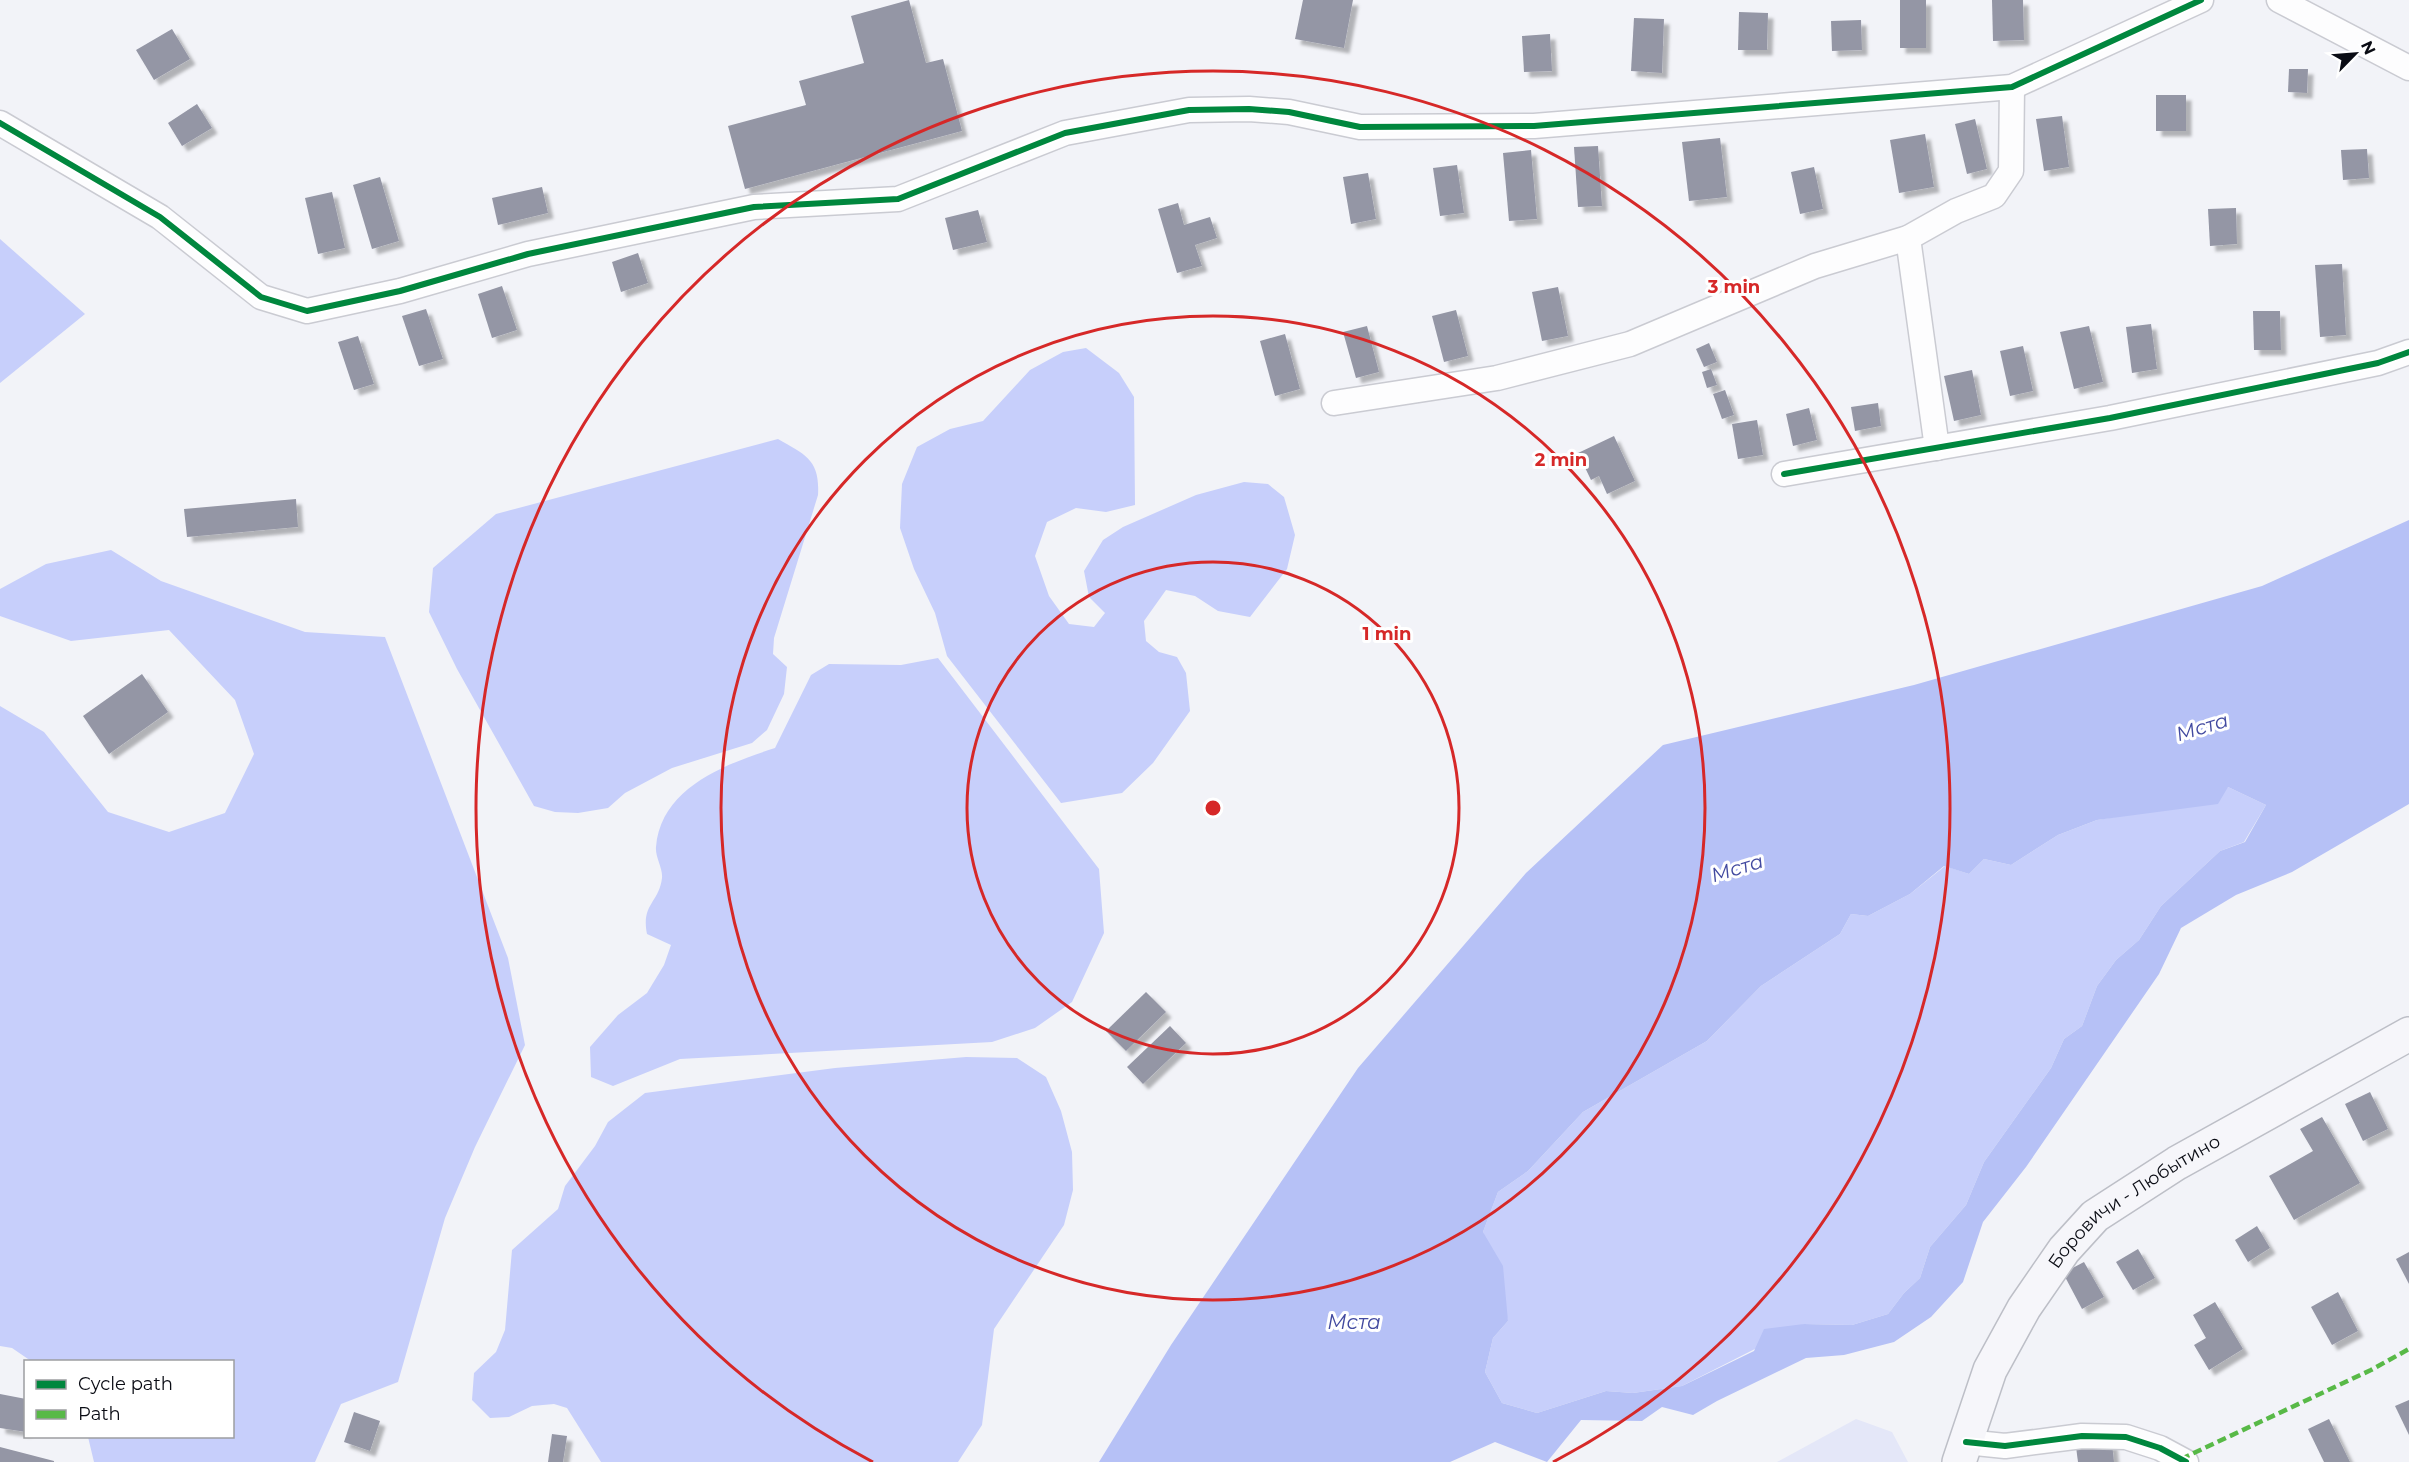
<svg xmlns="http://www.w3.org/2000/svg" width="2409" height="1462" font-family="Montserrat,sans-serif">
  <style>
    .green { fill: #e4e7f8 }
    .forest { fill: #c7cffb }
    .water { fill: #b6c1f6; fill-rule: evenodd }
    .building { fill: #9496a5; filter: url(#shadow) }
    .lines { fill: none; stroke-linecap: round; stroke-linejoin: round }
    .street-casing { stroke: #cacbd2; stroke-width: 27 }
    .primary-casing { stroke: #bdbfc7; stroke-width: 36 }
    .street { stroke: #fdfdfe; stroke-width: 24 }
    .primary { stroke: #f6f6fa; stroke-width: 33 }
    .quiet { stroke: #58b947; stroke-width: 4.5; stroke-dasharray: 9 4.5; stroke-linecap: butt }
    .cycleway-casing { stroke: #fff; stroke-width: 10 }
    .cycleway { stroke: #00873e; stroke-width: 6 }
    .ring { fill: none; stroke: #d62828; stroke-width: 3 }
    .labels { text-anchor: middle; stroke-width: 6; stroke-linejoin: round; paint-order: stroke }
    .street-label { font-size: 18px; fill: #0a0c14; stroke: #fff }
    .water-label { font-size: 20px; font-style: italic; fill: #424aa0; stroke: #fff }
    .centre { fill: #d62828; stroke: #fff; stroke-width: 3 }
    .ring-label { font-size: 18px; text-anchor: middle; font-weight: bold; fill: #d62828; stroke: #fff; stroke-width: 6; stroke-linejoin: round; paint-order: stroke }
  </style>
  <defs>
    <filter id="shadow"><feDropShadow dx="5.5" dy="5.5" stdDeviation="1.5" flood-color="#0004"/></filter>
  </defs>
  <rect width="100%" height="100%" fill="#f2f3f8"/>
  <polygon class="green" points="1856,1419 1892,1432 1908,1462 1777,1462"/>
  <g class="forest">
    <polygon points="0,239 85,314 0,383"/>
    <polygon points="1086,348 1119,373 1134,397 1135,505 1106,512 1076,508 1047,522 1035,556 1049,596 1069,624 1094,627 1105,613 1089,597 1084,571 1103,540 1123,527 1196,495 1244,482 1268,484 1284,497 1295,535 1287,569 1250,617 1218,611 1195,596 1166,590 1144,621 1146,641 1159,652 1177,657 1186,673 1190,711 1153,763 1122,793 1061,803 947,656 935,613 914,569 900,528 902,484 917,447 950,429 983,421 1030,370 1063,352"/>
    <path d="M 778,439 C 806,455 820,460 818,495 L 774,638 L 773,654 L 787,667 L 784,694 L 767,730 L 752,743 L 672,768 L 625,793 L 608,808 L 578,813 L 555,812 L 534,806 L 457,669 L 429,612 L 433,568 L 496,514 Z"/>
    <polygon points="111,550 161,581 305,632 385,637 508,958 525,1045 475,1147 445,1218 398,1382 341,1404 315,1462 94,1462 88,1437 232,1436 232,1362 31,1361 12,1348 0,1346 0,706 44,732 108,812 169,832 225,813 254,754 235,700 169,630 71,641 0,616 0,589 46,564"/>
    <path d="M 938,658 L 1099,869 L 1104,933 L 1072,1002 L 1035,1028 L 992,1042 L 680,1059 L 613,1086 L 591,1077 L 590,1047 L 618,1015 L 647,993 L 664,965 L 671,945 L 647,934 C 641,904 659,903 662,878 C 663,868 655,857 656,847 C 661,787 726,764 775,748 L 811,675 L 829,664 L 901,665 Z"/>
    <polygon points="2228,787 2266,805 2244,842 2220,851 2161,906 2139,940 2116,960 2097,986 2082,1026 2064,1039 2051,1068 1984,1162 1966,1205 1930,1247 1920,1278 1904,1293 1888,1314 1852,1325 1804,1324 1682,1386 1633,1393 1606,1391 1537,1413 1502,1403 1485,1372 1493,1338 1508,1321 1483,1232 1498,1192 1528,1171 1583,1112 1707,1041 1761,986 1840,934 1851,914 1868,916 1910,894 1945,866 1969,874 1984,859 2011,865 2058,835 2097,820 2144,812"/>
    <polygon points="966,1057 1017,1058 1046,1077 1061,1111 1072,1152 1073,1190 1064,1225 994,1329 982,1425 958,1462 601,1462 567,1408 554,1404 532,1406 509,1417 490,1418 472,1400 474,1373 496,1352 505,1330 512,1250 558,1209 565,1186 595,1146 608,1122 645,1093 835,1068"/>
  </g>
  <path class="water" d="M 2409,520 L 2409,804 L 2292,872 L 2236,895 L 2181,928 L 2159,974 L 2026,1167 L 1983,1222 L 1963,1282 L 1931,1317 L 1894,1342 L 1844,1355 L 1806,1358 L 1717,1401 L 1693,1415 L 1662,1407 L 1642,1421 L 1581,1420 L 1547,1462 L 1495,1442 L 1450,1462 L 1099,1462 L 1171,1345 L 1358,1068 L 1526,873 L 1663,745 L 1914,685 L 2262,586 ZM 2228,787 L 2266,805 L 2245,842 L 2220,851 L 2161,906 L 2139,940 L 2116,960 L 2097,986 L 2082,1026 L 2064,1039 L 2051,1068 L 1984,1162 L 1966,1205 L 1930,1247 L 1920,1278 L 1904,1293 L 1888,1314 L 1852,1325 L 1804,1324 L 1764,1329 L 1754,1351 L 1682,1386 L 1633,1393 L 1606,1391 L 1537,1413 L 1502,1403 L 1485,1372 L 1493,1338 L 1508,1321 L 1503,1266 L 1483,1232 L 1498,1192 L 1528,1171 L 1583,1112 L 1707,1041 L 1761,986 L 1840,934 L 1851,914 L 1868,916 L 1910,894 L 1944,866 L 1969,874 L 1984,859 L 2011,865 L 2058,835 L 2097,820 L 2218,804 Z"/>
  <g class="building">
    <polygon points="909,0 926,63 943,59 962,131 745,189 728,126 806,105 799,81 864,63 851,16"/>
    <polygon points="1303,0 1353,0 1344,48 1295,39"/>
    <rect x="1900" y="0" width="26" height="48"/>
    <polygon points="1992,0 2023,0 2024,40 1993,41"/>
    <polygon points="1739,12 1768,13 1767,50 1738,50"/>
    <polygon points="1634,18 1664,19 1662,73 1631,71"/>
    <polygon points="1861,20 1862,50 1832,51 1831,21"/>
    <polygon points="172,29 190,59 154,80 136,50"/>
    <polygon points="1550,34 1552,71 1524,72 1522,36"/>
    <polygon points="2289,69 2308,69 2307,93 2288,92"/>
    <rect x="2156" y="95" width="30" height="36"/>
    <polygon points="197,104 212,128 182,146 168,123"/>
    <polygon points="2062,116 2069,167 2044,171 2036,119"/>
    <polygon points="1975,119 1987,169 1967,174 1955,124"/>
    <polygon points="1925,134 1934,187 1899,193 1890,140"/>
    <polygon points="1720,138 1727,197 1689,201 1682,142"/>
    <polygon points="1598,146 1602,206 1578,207 1574,147"/>
    <polygon points="2367,149 2369,178 2343,180 2341,150"/>
    <polygon points="1531,150 1537,219 1509,221 1503,153"/>
    <polygon points="1457,165 1464,213 1440,216 1433,168"/>
    <polygon points="1814,167 1823,209 1800,214 1791,172"/>
    <polygon points="1368,173 1376,219 1351,224 1343,177"/>
    <polygon points="380,177 399,241 372,249 353,185"/>
    <polygon points="542,187 548,213 498,225 492,198"/>
    <polygon points="332,192 345,248 318,254 305,198"/>
    <polygon points="1178,203 1184,225 1210,217 1217,238 1195,245 1202,266 1177,273 1158,209"/>
    <polygon points="2236,208 2237,244 2210,246 2208,209"/>
    <polygon points="978,210 987,242 953,250 945,218"/>
    <polygon points="638,253 648,283 621,292 612,262"/>
    <polygon points="2342,264 2346,335 2320,337 2315,265"/>
    <polygon points="502,286 517,330 492,338 478,294"/>
    <polygon points="1558,287 1568,336 1542,341 1532,292"/>
    <polygon points="426,309 443,359 419,366 402,316"/>
    <polygon points="1456,310 1468,356 1444,362 1432,316"/>
    <polygon points="2253,311 2280,311 2281,350 2254,350"/>
    <polygon points="2151,324 2157,369 2132,373 2126,327"/>
    <polygon points="1367,326 1379,372 1356,378 1343,332"/>
    <polygon points="2089,326 2103,382 2074,389 2060,332"/>
    <polygon points="1285,334 1300,389 1275,396 1260,341"/>
    <polygon points="358,336 374,384 354,390 338,342"/>
    <polygon points="1709,343 1717,362 1704,367 1696,349"/>
    <polygon points="2023,346 2033,391 2010,396 2000,351"/>
    <polygon points="1711,369 1717,385 1707,388 1702,372"/>
    <polygon points="1972,370 1981,415 1954,421 1944,376"/>
    <polygon points="1725,390 1734,415 1722,419 1713,394"/>
    <polygon points="1878,403 1881,426 1855,431 1851,407"/>
    <polygon points="1809,408 1817,440 1793,446 1786,414"/>
    <polygon points="1757,420 1763,455 1738,459 1732,424"/>
    <polygon points="1614,436 1635,481 1607,494 1599,476 1591,480 1578,453"/>
    <polygon points="296,499 298,527 187,537 184,509"/>
    <polygon points="142,674 168,712 109,754 83,716"/>
    <polygon points="1146,992 1166,1012 1126,1051 1106,1031"/>
    <polygon points="1170,1026 1186,1043 1143,1084 1127,1067"/>
    <polygon points="2370,1092 2388,1129 2363,1141 2345,1104"/>
    <polygon points="2322,1117 2360,1183 2294,1220 2269,1176 2313,1151 2300,1129"/>
    <polygon points="2257,1226 2270,1248 2248,1262 2235,1240"/>
    <polygon points="2138,1249 2155,1278 2133,1290 2116,1262"/>
    <polygon points="2409,1252 2409,1284 2396,1259"/>
    <polygon points="2084,1262 2104,1297 2082,1309 2063,1273"/>
    <polygon points="2338,1292 2358,1331 2332,1345 2311,1307"/>
    <polygon points="2215,1302 2243,1349 2209,1370 2194,1345 2206,1338 2193,1315"/>
    <polygon points="0,1394 26,1399 26,1432 0,1428"/>
    <polygon points="2409,1400 2409,1435 2395,1406"/>
    <polygon points="354,1412 380,1421 370,1451 344,1442"/>
    <polygon points="2329,1419 2350,1462 2324,1462 2308,1429"/>
    <polygon points="552,1434 567,1436 563,1462 548,1462"/>
    <polygon points="2112,1443 2114,1462 2078,1462 2076,1447"/>
    <polygon points="0,1447 54,1461 54,1462 0,1462"/>
  </g>
  <g class="lines">
    <g class="street-casing">
      <g id="street">
        <polyline points="2279,0 2409,68"/>
        <polyline points="0,123 160,217 261,297 307,311 400,291 528,254 754,207 898,199 1065,133 1189,110 1249,109 1289,112 1360,127 1534,126 2012,87 2201,0"/>
        <polyline points="1908,238 1937,448"/>
        <polyline points="1334,403 1497,378 1630,344 1815,266 1908,238 1956,211 1994,196 2011,171 2012,87"/>
        <polyline points="1784,474 2110,418 2378,363 2409,352"/>
        <polyline points="1966,1442 2005,1446 2082,1436 2126,1437 2160,1448 2186,1462"/>
      </g>
    </g>
    <g class="primary-casing">
      <g id="primary">
        <path id="s1" d="M 1959,1462 L 1990,1370 L 2024,1308 L 2064,1250 L 2095,1216 L 2177,1163 L 2409,1034"/>
      </g>
    </g>
    <use href="#street" class="street"/>
    <use href="#primary" class="primary"/>
    <polyline class="quiet" points="2181,1459 2371,1370 2409,1349"/>
    <g class="cycleway-casing">
      <g id="cycleway">
        <polyline points="0,123 160,217 261,297 307,311 400,291 528,254 754,207 898,199 1065,133 1189,110 1249,109 1289,112 1360,127 1534,126 2012,87 2201,0"/>
        <polyline points="1784,474 2110,418 2378,363 2409,352"/>
        <polyline points="1966,1442 2005,1446 2082,1436 2126,1437 2160,1448 2186,1462"/>
      </g>
    </g>
    <use href="#cycleway" class="cycleway"/>
  </g>
  <g class="ring">
    <circle cx="1213" cy="808" r="246"/>
    <circle cx="1213" cy="808" r="492"/>
    <path d="M873 1462A737 737 0 1 1 1553 1462"/>
  </g>
  <g class="labels">
    <g class="street-label">
      <text dy="6" stroke="none"><textPath href="#s1" startOffset="324">Боровичи - Любытино</textPath></text>
    </g>
    <g class="water-label">
      <text transform="translate(2202 727) rotate(-17)" y="7">Мста</text>
      <text transform="translate(1737 868) rotate(-17)" y="7">Мста</text>
      <text x="1354" y="1329">Мста</text>
    </g>
  </g>
  <circle cx="1213" cy="808" r="9" class="centre"/>
  <g class="ring-label">
    <text x="1734" y="293">3 min</text>
    <text x="1561" y="466">2 min</text>
    <text x="1387" y="640">1 min</text>
  </g>
  <rect x="24" y="1360" width="210" height="78" fill="#ffffff" stroke="#9d9ea1" stroke-width="1.5"/>
  <rect x="36" y="1380" width="30" height="9" fill="#00873e" stroke="#9d9ea1" stroke-width="1.5"/>
  <text x="78" y="1390" font-size="18" fill="#0a0c14">Cycle path</text>
  <rect x="36" y="1410" width="30" height="9" fill="#58b947" stroke="#9d9ea1" stroke-width="1.5"/>
  <text x="78" y="1420" font-size="18" fill="#0a0c14">Path</text>
  <g transform="translate(2355 54) rotate(65)" stroke="#ffffff" stroke-width="4.5" paint-order="stroke">
  <path d="M0-4.5L10 22L0 15L-10 22Z" fill="#0a0c14"/>
  <text y="-9" font-size="16" font-weight="bold" text-anchor="middle" fill="#0a0c14">N</text>
  </g>
</svg>
